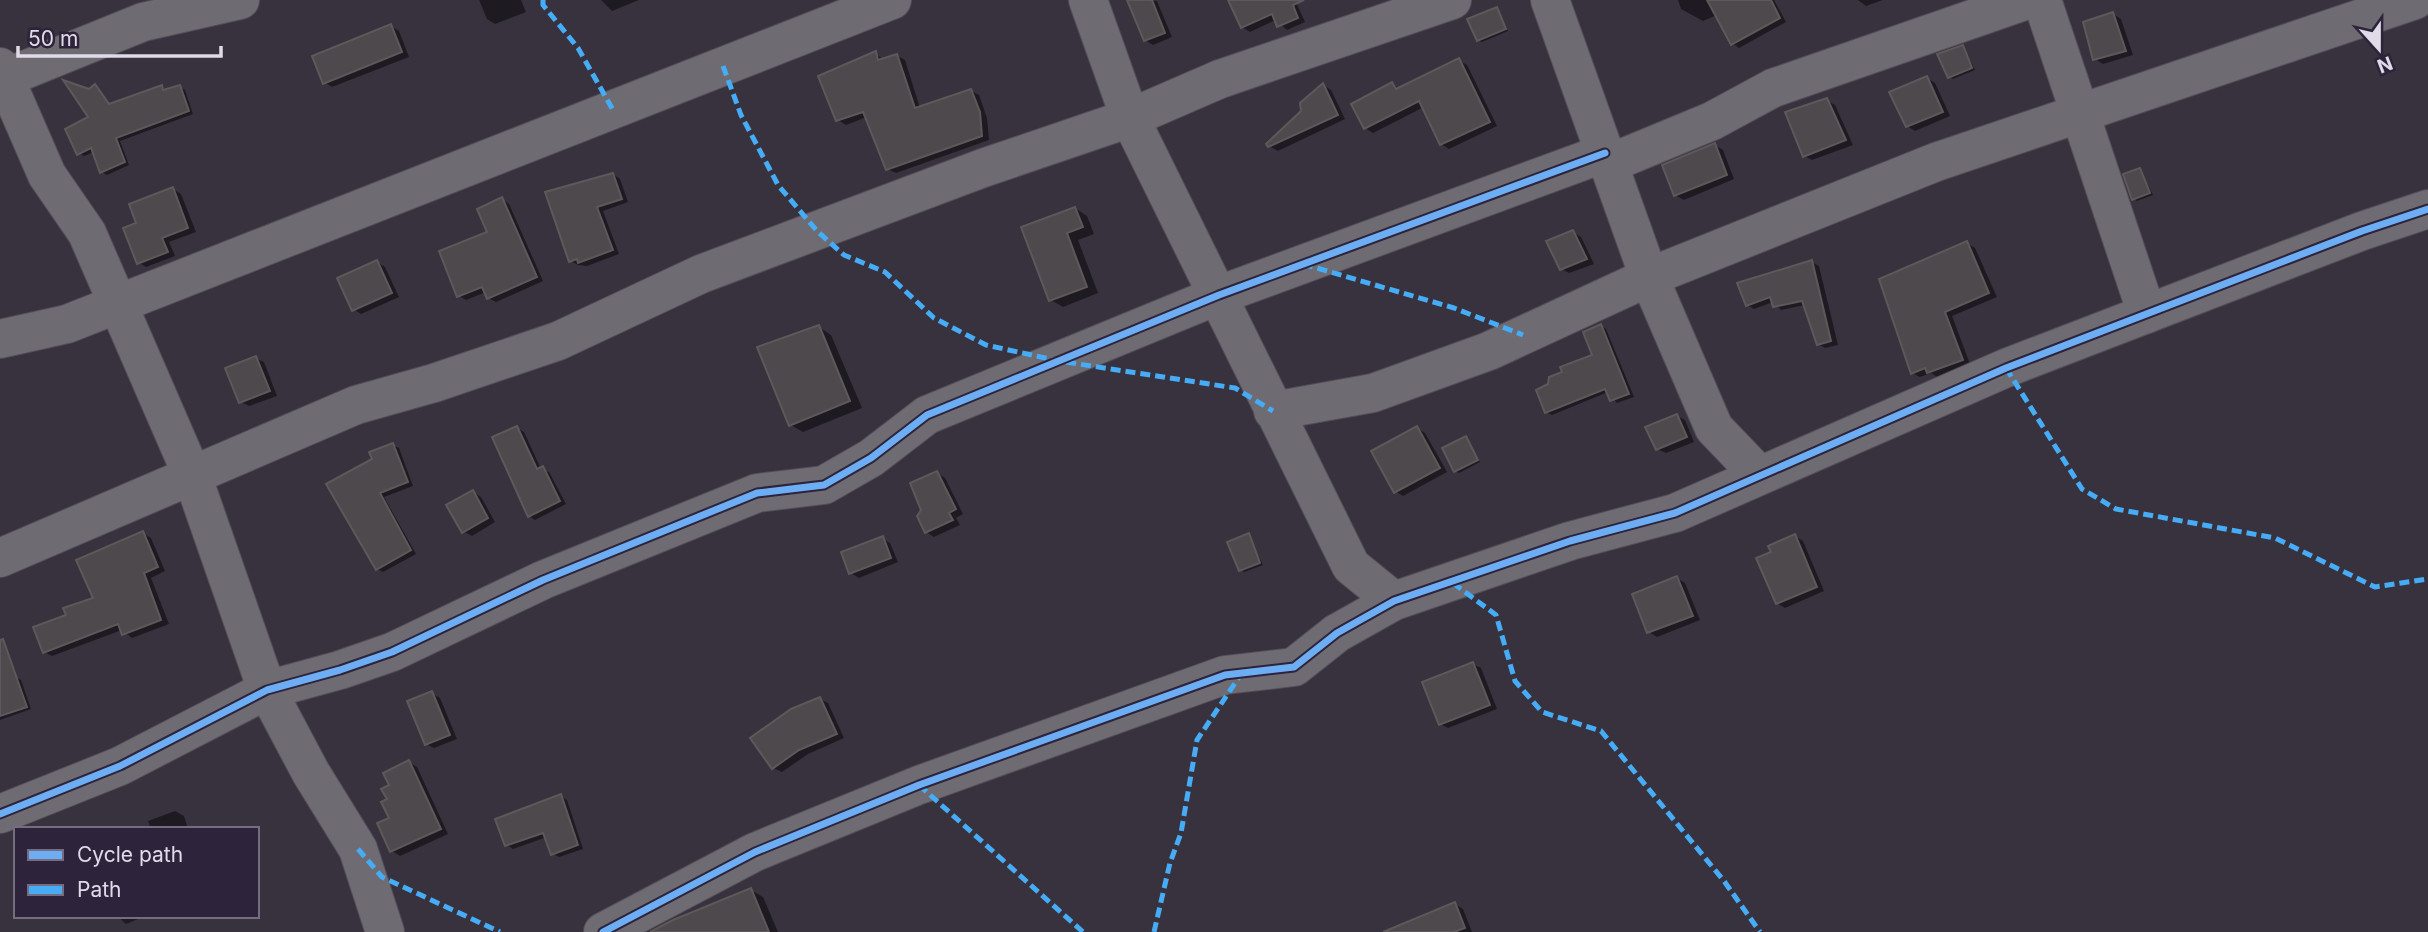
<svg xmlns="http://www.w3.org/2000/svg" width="2428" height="932" font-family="Inter,sans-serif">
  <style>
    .shadow { fill: #0007 }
    .building { fill: #4e494c; stroke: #5e585a; stroke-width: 2 }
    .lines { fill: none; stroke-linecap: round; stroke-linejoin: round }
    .minor-casing { stroke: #534e59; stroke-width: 40 }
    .minor { stroke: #6e6c72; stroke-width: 38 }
    .quiet { stroke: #46acf6; stroke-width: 5; stroke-dasharray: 10 5; stroke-linecap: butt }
    .cycleway-casing { stroke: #2d233a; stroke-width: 11 }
    .cycleway { stroke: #6dadf4; stroke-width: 7 }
  </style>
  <rect width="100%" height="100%" fill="#38323f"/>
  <g class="shadow">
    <polygon points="479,0 521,0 526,12 495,24 487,19"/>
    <polygon points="601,0 639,0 612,11"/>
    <polygon points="1140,0 1157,1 1172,37 1153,45 1145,40"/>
    <polygon points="1241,0 1295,0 1305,22 1287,30 1276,20 1250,32 1242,27"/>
    <polygon points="1678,0 1774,0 1786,22 1739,48 1732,43 1717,15 1703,21 1681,9"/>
    <polygon points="1858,0 1883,0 1866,6"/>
    <polygon points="1497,9 1508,31 1482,42 1478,40"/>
    <polygon points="2113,14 2121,19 2133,55 2103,64 2095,59"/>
    <polygon points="391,26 399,31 409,57 332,87 324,82"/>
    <polygon points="1963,47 1975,70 1953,79 1950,77"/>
    <polygon points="875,53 884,60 896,55 905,60 920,108 971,91 979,95 987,118 989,140 896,173 887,169 867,117 846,125 838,120"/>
    <polygon points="1458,60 1467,65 1497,126 1449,149 1441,144 1424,107 1373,133 1365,128 1392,84 1400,89"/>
    <polygon points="1927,78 1935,83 1950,116 1915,131 1907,126"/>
    <polygon points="1323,85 1331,90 1345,119 1278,151 1269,146"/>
    <polygon points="95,87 111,105 161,87 167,90 179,87 185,90 193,114 120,141 129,165 107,175 102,172 94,152 84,156 79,153 91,118 89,91"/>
    <polygon points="1826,100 1835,105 1853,145 1812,160 1804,156"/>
    <polygon points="1715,145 1723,150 1734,179 1684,200 1675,195"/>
    <polygon points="2140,170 2153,195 2137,201 2134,199"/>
    <polygon points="613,174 620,179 628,202 603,211 619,254 587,266 578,265 571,261"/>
    <polygon points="173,189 181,194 196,232 169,242 175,256 146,267 138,262 138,224"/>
    <polygon points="502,199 509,204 543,281 496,302 488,298 486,292 466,300 459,296"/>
    <polygon points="1075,208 1087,216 1094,234 1078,240 1098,293 1063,307 1051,300 1023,228"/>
    <polygon points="1573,232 1581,237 1594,264 1569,273 1561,269"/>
    <polygon points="1967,243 1975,248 1997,297 1952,316 1970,364 1937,377 1931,373 1920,377 1912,373"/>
    <polygon points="377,262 385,267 399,297 361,314 353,309"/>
    <polygon points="1812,262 1819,266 1838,345 1825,348 1818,344 1805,305 1781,310 1773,302 1754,309 1747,305"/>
    <polygon points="1600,325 1606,329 1634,397 1617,403 1608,392 1552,415 1546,412 1549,386 1594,356"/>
    <polygon points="819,327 831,335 862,408 803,432 791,425"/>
    <polygon points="255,358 264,362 277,396 249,406 241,402"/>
    <polygon points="1677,416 1685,420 1694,442 1666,453 1657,449"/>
    <polygon points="517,428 524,432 541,469 549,472 566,504 535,520 529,516"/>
    <polygon points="1417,428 1425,433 1447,472 1403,496 1395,491"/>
    <polygon points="1466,438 1480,462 1459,473 1455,471"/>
    <polygon points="393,445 399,448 413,486 384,497 416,554 383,572 377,569 374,460"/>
    <polygon points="937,473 945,478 963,514 956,518 960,525 934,537 926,532"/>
    <polygon points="473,492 481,497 495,522 472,536 463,531"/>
    <polygon points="143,533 151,538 165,571 151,578 169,624 132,638 122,630 52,656 44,652 95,599"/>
    <polygon points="1248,535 1263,565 1244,572 1240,570"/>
    <polygon points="1795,536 1803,541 1824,591 1785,608 1777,603"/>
    <polygon points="882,538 890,543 898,562 859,578 851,573"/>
    <polygon points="1677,578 1685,583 1700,620 1657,637 1649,632"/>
    <polygon points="1473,664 1481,668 1497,709 1448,728 1440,724"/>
    <polygon points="16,677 21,680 31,709 0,720 0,683"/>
    <polygon points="431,693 440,698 457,739 434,748 426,744"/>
    <polygon points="820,699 828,703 844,738 808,754 782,772 773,768"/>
    <polygon points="409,762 417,767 448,834 400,856 392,851 391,786"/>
    <polygon points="560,796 567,800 583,849 559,857 552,853 547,837 513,849 507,845"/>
    <polygon points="175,811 184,816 188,829 151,829 148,821"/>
    <polygon points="751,890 763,897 778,932 674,932"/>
    <polygon points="1455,904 1463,909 1472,932 1421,932"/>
    <polygon points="117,916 143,916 143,917 126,924"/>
  </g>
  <g class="building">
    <polygon points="1127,0 1152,0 1165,33 1144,41"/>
    <polygon points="1228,0 1304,0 1293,5 1298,18 1277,27 1272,14 1241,28"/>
    <polygon points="1707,0 1771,0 1780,18 1731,45"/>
    <polygon points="1497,7 1506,29 1477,41 1467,19"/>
    <polygon points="2113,12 2126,51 2093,60 2083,22"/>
    <polygon points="391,24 402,52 323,84 312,56"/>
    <polygon points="1963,45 1972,68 1948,78 1937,54"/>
    <polygon points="876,51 878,60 897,54 915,108 971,89 980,112 982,136 886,170 863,112 836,121 818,76"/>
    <polygon points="1459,58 1490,122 1440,145 1419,101 1364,129 1351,104 1392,82 1396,89"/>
    <polygon points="1927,76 1943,112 1906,127 1889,92"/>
    <polygon points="63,80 89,89 95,84 109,104 162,85 163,90 180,85 189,111 116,138 125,162 100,173 91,148 77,155 65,129 88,117"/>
    <polygon points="1323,83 1338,115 1268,147 1266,144 1301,111 1300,103"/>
    <polygon points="1827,98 1846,140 1803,157 1785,112"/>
    <polygon points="1715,143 1727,175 1674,196 1662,165"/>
    <polygon points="2140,168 2150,193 2132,200 2123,174"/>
    <polygon points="613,173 622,199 597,207 613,250 578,263 577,259 569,262 545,192"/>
    <polygon points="173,187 188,228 162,238 168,252 137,264 123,228 136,223 129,204"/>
    <polygon points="502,197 537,277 487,299 482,287 457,297 439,251 487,232 477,209"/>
    <polygon points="1075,207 1083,227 1067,233 1087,287 1049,301 1021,227"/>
    <polygon points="1573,230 1587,259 1560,270 1546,241"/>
    <polygon points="1967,241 1989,293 1945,312 1963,360 1927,373 1925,368 1911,374 1879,279"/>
    <polygon points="377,260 392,293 352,311 337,278"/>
    <polygon points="1812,260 1831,341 1817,345 1802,301 1773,307 1770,297 1746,306 1737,283"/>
    <polygon points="1601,324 1629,394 1610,401 1605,389 1545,413 1536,390 1548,384 1549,377 1562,372 1560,367 1592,355 1583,332"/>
    <polygon points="819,325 850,401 789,426 757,347"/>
    <polygon points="256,356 270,391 239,403 225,368"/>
    <polygon points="1677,414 1687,437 1656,450 1645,427"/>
    <polygon points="517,426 537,469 543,466 560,501 528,517 492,437"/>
    <polygon points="1417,426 1440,468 1394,493 1371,451"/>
    <polygon points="1466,436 1478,460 1454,472 1442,448"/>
    <polygon points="393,443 408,482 380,493 411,550 376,570 326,484 372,459 369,452"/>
    <polygon points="937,471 956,509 949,513 953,520 925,533 917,516 921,510 910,483"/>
    <polygon points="473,490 488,518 462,533 446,505"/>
    <polygon points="143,531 158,567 144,573 161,620 122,635 118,624 43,653 33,627 66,615 63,608 93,598 76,560"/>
    <polygon points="1249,533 1260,563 1239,571 1227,542"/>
    <polygon points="1795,534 1817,587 1776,604 1756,558 1771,552 1768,546"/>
    <polygon points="883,536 891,558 849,574 841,552"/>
    <polygon points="1677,576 1693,616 1647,633 1632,594"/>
    <polygon points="3,639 27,707 0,716 0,640"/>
    <polygon points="1473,662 1490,705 1439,725 1422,682"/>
    <polygon points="432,691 450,735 425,745 407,701"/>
    <polygon points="820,697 837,734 799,750 772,769 750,738 791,709"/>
    <polygon points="409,760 441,829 390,852 377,823 389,818 381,802 387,799 381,789 389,785 383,773"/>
    <polygon points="561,794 578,845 551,855 543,833 505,846 495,819"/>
    <polygon points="751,888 769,932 650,932 673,920"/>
    <polygon points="1455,902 1465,928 1454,932 1383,932"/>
  </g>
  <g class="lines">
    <g class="minor-casing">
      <g id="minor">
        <polyline points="1088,0 1130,118 1351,566 1394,601"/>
        <polyline points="1550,0 1649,277 1714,428 1759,475"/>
        <polyline points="2042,0 2147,314"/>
        <polyline points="0,67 47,175 87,233 192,475 267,690 311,773 358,849 385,932"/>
        <polyline points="0,80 143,22 240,0"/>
        <polyline points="1608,164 1712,121 1773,88 2027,0"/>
        <polyline points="0,339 67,324 892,0"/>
        <polyline points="1273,411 1373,393 1489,351 1649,277 1936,162 2415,0"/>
        <polyline points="0,558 356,405 434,383 558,341 701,274 983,168 1130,118 1220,79 1452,0"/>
        <polyline points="0,814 120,766 267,690 340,670 392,652 543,580 757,493 824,485 871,458 927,415 1219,295 1605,153"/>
        <polyline points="603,932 755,852 919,785 1225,675 1294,667 1337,633 1394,601 1570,541 1675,513 2006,368 2362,231 2428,209"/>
      </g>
    </g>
    <use href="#minor" class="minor"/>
    <g class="quiet">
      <polyline points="543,0 543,5 578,48 613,110"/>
      <polyline points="723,66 741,115 778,185 817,231 844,255 885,272 934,318 986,345 1059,361 1235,388 1273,411"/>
      <polyline points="1303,264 1454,308 1523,335"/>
      <polyline points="2006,368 2082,489 2116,509 2275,538 2375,587 2428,579"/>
      <polyline points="1453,583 1496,615 1515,681 1542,712 1601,731 1724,881 1760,932"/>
      <polyline points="919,785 1083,932"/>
      <polyline points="358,849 382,877 500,932"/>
      <polyline points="1154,932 1170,863 1181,833 1197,740 1241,674"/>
    </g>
    <g class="cycleway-casing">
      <g id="cycleway">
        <polyline points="0,814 120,766 267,690 340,670 392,652 543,580 757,493 824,485 871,458 927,415 1219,295 1605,153"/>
        <polyline points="603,932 755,852 919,785 1225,675 1294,667 1337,633 1394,601 1570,541 1675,513 2006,368 2362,231 2428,209"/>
      </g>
    </g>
    <use href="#cycleway" class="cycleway"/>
  </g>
  <rect x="14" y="827" width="245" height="91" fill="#2d233a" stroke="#756c80" stroke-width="2"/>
  <rect x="28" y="850" width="35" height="10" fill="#6dadf4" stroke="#756c80" stroke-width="2"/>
  <text x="77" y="862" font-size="21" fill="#e0dae9">Cycle path</text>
  <rect x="28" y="885" width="35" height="10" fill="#46acf6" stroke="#756c80" stroke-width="2"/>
  <text x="77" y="897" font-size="21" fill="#e0dae9">Path</text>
  <g transform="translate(2379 49) rotate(159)" stroke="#2d233a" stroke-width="5" paint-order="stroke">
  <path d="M0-5L12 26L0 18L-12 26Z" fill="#e0dae9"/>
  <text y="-10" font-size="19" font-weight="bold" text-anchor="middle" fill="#e0dae9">N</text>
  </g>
  <path d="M18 46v10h203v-10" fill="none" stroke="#e0dae9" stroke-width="3.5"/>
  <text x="28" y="46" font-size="21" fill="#e0dae9" stroke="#2d233a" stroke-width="5" paint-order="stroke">50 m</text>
</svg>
